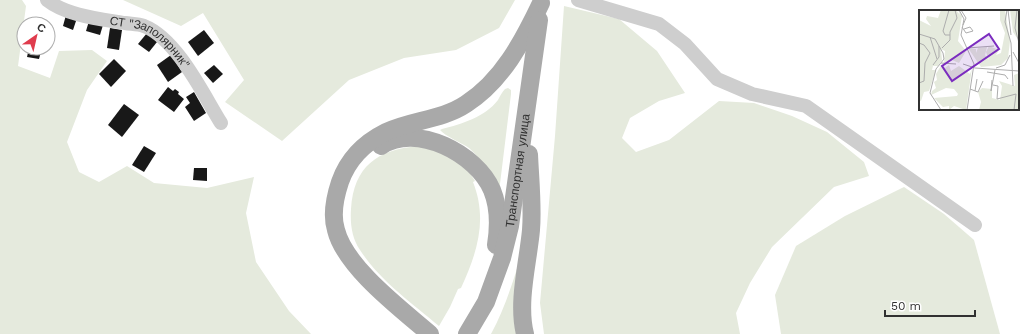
<svg xmlns="http://www.w3.org/2000/svg" width="1029" height="334" font-family="'Work Sans',sans-serif">
  <style>
    .green { fill: #e5eadd }
    .building { fill: #181818 }
    .lines { fill: none; stroke-linecap: round; stroke-linejoin: round }
    .minor { stroke: #cecece; stroke-width: 14 }
    .major { stroke: #a9a9a9; stroke-width: 18 }
    .labels { text-anchor: middle; stroke-width: 4; stroke-linejoin: round; paint-order: stroke }
    .street-label { font-size: 12px; fill: #313131; stroke: #fff }
    .inset-road { fill: none; stroke: #adadad; stroke-width: 1 }
    .view { fill: #7b2cbf; fill-opacity: 0.15; stroke: #7b2cbf; stroke-width: 2 }
    .inset-edge { fill: none; stroke: #313131; stroke-width: 2 }
  </style>
  <rect width="100%" height="100%" fill="#fff"/>
  <g class="green">
    <polygon points="0,0 22,0 26,6 18,66 50,78 59,51 92,50 107,61 87,90 67,142 79,172 99,182 127,166 154,183 207,188 254,177 246,213 256,262 289,311 311,334 0,334"/>
    <polygon points="123,0 515,0 499,28 456,50 404,58 349,80 282,141 225,102 244,80 203,13 181,26"/>
    <polygon points="564,6 619,19 657,51 685,93 659,101 630,118 622,138 636,152 669,140 719,101 754,103 792,116 827,132 864,162 869,176 834,187 772,247 750,283 736,313 740,334 544,334 540,303 555,136"/>
    <path d="M 508,88 L 511,90 L 511,94 L 499,192 C 490,176 483,160 469,148 C 462,143 445,136 440,130 L 442,129 C 462,124 485,117 498,100 C 500,96 502,92 505,89 Z"/>
    <path d="M 418,146 L 434,148 L 466,167 L 475,181 L 473,182 C 488,220 477,253 461,288 L 458,289 L 450,307 L 439,326 C 412,303 380,281 360,250 C 352,238 350,224 351,209 C 354,166 377,150 418,146 Z"/>
    <polygon points="904,187 944,214 974,240 1000,334 781,334 775,295 796,246 845,216"/>
    <path d="M 520,259 L 518,334 L 491,334 C 504,310 512,285 520,259 Z"/>
  </g>
  <g class="building">
    <polygon points="66,15 77,18 73,30 63,26"/>
    <polygon points="89,21 103,25 100,35 86,31"/>
    <polygon points="110,28 122,30 119,50 107,48"/>
    <polygon points="204,30 214,43 198,56 188,42"/>
    <polygon points="147,33 157,42 149,52 138,44"/>
    <polygon points="29,48 42,48 39,59 27,57"/>
    <polygon points="171,55 182,72 168,82 157,65"/>
    <polygon points="114,59 126,71 111,87 99,74"/>
    <polygon points="214,65 223,74 213,83 204,73"/>
    <polygon points="168,87 173,91 175,89 179,92 178,94 184,99 174,112 158,100"/>
    <polygon points="194,92 206,113 194,121 185,107 190,103 186,97"/>
    <polygon points="124,104 139,115 122,137 108,125"/>
    <polygon points="144,146 156,153 144,172 132,165"/>
    <polygon points="194,168 207,168 207,181 193,180"/>
  </g>
  <g class="lines">
    <g class="minor">
      <path id="s1" d="M 47,0 C 67,16 101,19 125,23 C 131,24 138,24 144,26 C 177,39 203,94 221,123"/>
      <polyline points="578,0 659,24 685,44 717,79 752,94 806,106 975,225"/>
    </g>
    <g class="major">
      <path d="M 381,146 C 416,122 477,154 492,190 C 499,207 499,226 496,245"/>
      <path d="M 430,334 C 401,309 345,267 336,230 C 331,214 335,197 340,182 C 348,159 364,143 386,132 C 411,120 442,120 466,104 C 502,81 523,41 541,3"/>
      <path id="s2" d="M 467,334 L 486,302 L 502,258 L 510,226 L 539,20"/>
      <path d="M 525,334 C 517,302 528,263 531,230 C 533,207 530,178 529,154"/>
    </g>
  </g>
  <g class="labels">
    <g class="street-label">
      <text dy="4" stroke="none"><textPath href="#s1" startOffset="114">СТ "Заполярник"</textPath></text>
      <text dy="4" stroke="none"><textPath href="#s2" startOffset="173">Транспортная улица</textPath></text>
    </g>
  </g>
  <g transform="translate(919 10)">
    <rect width="100" height="100" fill="#fff"/>
    <path d="M 22,0 L 37,0 L 41,5 L 39,0 L 43,6 L 39,31 L 47,41 L 40,53 L 33,50 L 25,53 L 26,41 L 22,39 L 23,50 L 19,56 L 14,56 L 13,60 L 17,60 L 10,81 L 5,82 L 2,91 L 0,90 L 0,10 L 12,16 L 7,9 L 8,6 L 19,8 ZM 81,0 L 86,0 L 91,31 L 89,48 L 82,55 L 62,57 L 49,38 L 57,39 L 57,43 L 59,38 L 68,37 L 66,45 L 70,50 L 67,42 L 70,36 L 80,40 L 77,45 L 82,43 L 86,23 L 81,10 ZM 91,0 L 100,0 L 100,31 L 94,22 ZM 23,54 L 26,58 L 30,55 L 32,61 L 40,56 L 51,64 L 53,58 L 47,100 L 35,96 L 30,100 L 30,96 L 24,97 L 15,88 L 38,86 L 39,84 L 35,79 L 27,78 L 12,85 L 13,81 L 17,78 L 15,72 L 18,70 L 17,64 ZM 100,63 L 100,100 L 60,100 L 62,92 L 59,82 L 63,78 L 73,79 L 73,88 L 81,90 L 83,76 L 80,71 L 96,76 L 95,65 Z" fill="#e5eadd"/>
    <path class="inset-road" d="M 30,0 L 24,21 L 26,25 L 31,25M 40,0 L 45,9 L 42,25 L 55,54 L 48,100M 42,0 L 47,8 L 44,15M 88,0 L 86,12 L 92,33 L 94,76M 89,0 L 92,25M 98,0 L 96,18 L 100,33M 43,17 L 47,23 L 54,21 L 51,17 L 45,19M 0,24 L 16,29 L 24,43 L 25,49 L 17,59 L 11,83 L 22,100M 11,27 L 18,49M 0,33 L 5,35 L 11,43 L 6,53 L 5,71 L 0,73M 23,38 L 31,30 L 31,22 L 38,8 L 36,0M 48,38 L 75,36M 94,42 L 100,53M 22,53 L 37,54M 44,54 L 56,58 L 100,61M 14,55 L 20,47 L 20,36M 77,58 L 86,55 L 91,45M 68,62 L 86,65 L 89,69M 73,70 L 72,81 L 76,60M 74,75 L 79,76 L 78,89 L 97,84 L 95,100M 51,79 L 59,82 L 64,71M 56,81 L 58,69"/>
    <path class="view" d="M 70,24 L 80,39 L 33,71 L 23,56 Z"/>
    <rect width="100" height="100" class="inset-edge"/>
  </g>
  <g transform="translate(36 36) rotate(34)"><circle r="19" fill="#ffffff" stroke="#adadad"/>
  <path d="M0-3L7 15L0 10L-7 15Z" fill="#e03c4d"/>
  <text y="-6" font-size="11" font-weight="bold" text-anchor="middle" fill="#313131">С</text>
  </g>
  <path d="M885 310v6h90v-6" fill="none" stroke="#313131" stroke-width="2"/>
  <text x="891" y="310" font-size="12" fill="#313131" stroke="#ffffff" stroke-width="3" paint-order="stroke">50 m</text>
</svg>
